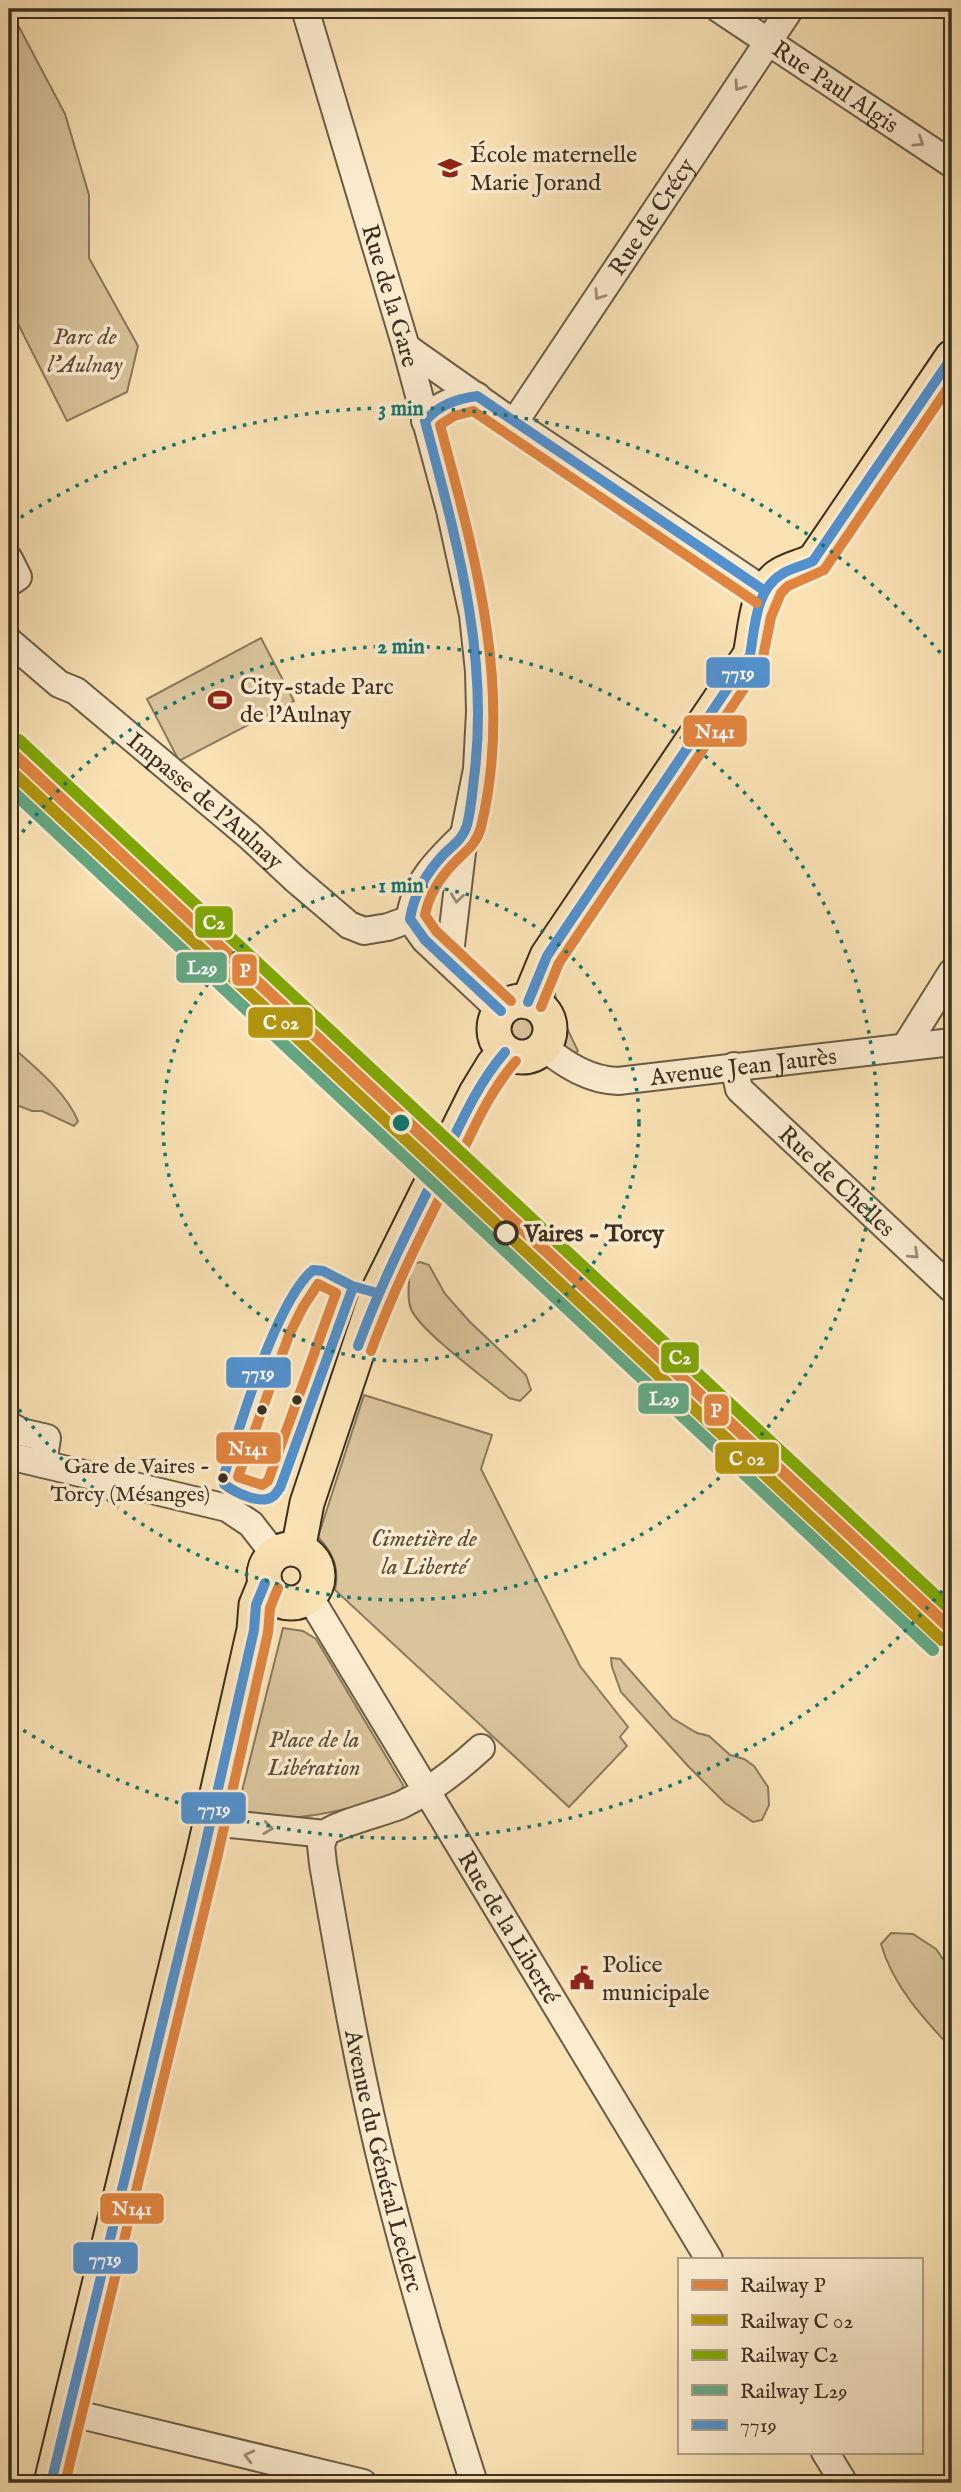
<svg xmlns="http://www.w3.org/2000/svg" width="961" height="2492" font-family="'IM FELL English',serif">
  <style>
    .green { fill: #dac49c; stroke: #8a7a5e; stroke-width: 2 }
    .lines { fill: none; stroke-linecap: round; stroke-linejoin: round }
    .minor-casing { stroke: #6b5c46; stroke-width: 30 }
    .major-casing { stroke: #3b2f21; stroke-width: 37 }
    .minor { stroke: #fceccf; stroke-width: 26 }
    .major { stroke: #fae2b5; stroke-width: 33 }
    .bus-1-casing { stroke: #fceccf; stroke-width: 16 }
    .bus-2-casing { stroke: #fceccf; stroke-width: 16 }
    .bus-1 { stroke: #5291ce; stroke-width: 10 }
    .bus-2 { stroke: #e0843f; stroke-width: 10 }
    .rail-1-casing { stroke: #fceccf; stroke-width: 18 }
    .rail-2-casing { stroke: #fceccf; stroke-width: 18 }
    .rail-3-casing { stroke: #fceccf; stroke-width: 18 }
    .rail-4-casing { stroke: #fceccf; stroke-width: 18 }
    .rail-1 { stroke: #e0843f; stroke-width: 12 }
    .rail-2 { stroke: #b2950f; stroke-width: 12 }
    .rail-3 { stroke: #80a705; stroke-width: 12 }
    .rail-4 { stroke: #64a682; stroke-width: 12 }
    .oneway { stroke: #9c8e78 }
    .ring { fill: none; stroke: #0f766e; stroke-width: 3.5; stroke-dasharray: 3.5 7 }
    .stop-dot { fill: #fceccf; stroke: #3b2f21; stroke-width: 3.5 }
    .bus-dot { fill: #3b2f21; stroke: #fceccf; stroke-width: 2.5 }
    .labels { text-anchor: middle; stroke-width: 7; stroke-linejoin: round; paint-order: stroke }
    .bus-label { font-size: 22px; fill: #3b2f21; stroke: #fceccf; text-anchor: end }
    .street-label { font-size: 24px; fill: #3b2f21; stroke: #fceccf }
    .poi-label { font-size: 24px; fill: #3b2f21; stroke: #fceccf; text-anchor: start }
    .park-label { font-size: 24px; font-style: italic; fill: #5b4d3a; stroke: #fceccf }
    .stop-label { font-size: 24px; font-weight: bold; fill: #3b2f21; stroke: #fceccf; text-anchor: start }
    .centre { fill: #0f766e; stroke: #fceccf; stroke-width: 3.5 }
    .ring-label { font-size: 21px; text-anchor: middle; font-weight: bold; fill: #0f766e; stroke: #fceccf; stroke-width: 7; stroke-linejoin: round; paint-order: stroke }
    .line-badge { stroke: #fceccf; stroke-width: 2.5 }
    .badge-label { font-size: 19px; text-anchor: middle; font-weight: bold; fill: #fff }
  </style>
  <rect width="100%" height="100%" fill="#fae2b5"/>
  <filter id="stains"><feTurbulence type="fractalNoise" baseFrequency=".00286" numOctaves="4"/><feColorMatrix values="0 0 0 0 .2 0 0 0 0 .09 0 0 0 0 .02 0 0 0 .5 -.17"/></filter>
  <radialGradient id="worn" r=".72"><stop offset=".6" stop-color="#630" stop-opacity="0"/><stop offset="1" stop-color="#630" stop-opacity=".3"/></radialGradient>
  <g class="green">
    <polygon points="18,25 65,114 89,195 89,258 138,346 127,392 67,421 9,306 9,45"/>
    <polygon points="261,638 294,701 179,761 147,699"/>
    <polygon points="552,980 559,1012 578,1051 574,1054 565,1047 546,989"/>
    <circle cx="521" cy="1030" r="12"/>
    <path d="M 9,1044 C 33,1066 65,1090 78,1121 L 74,1126 L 42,1111 L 32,1111 L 9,1102 Z"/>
    <path d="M 420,1262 L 429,1265 L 445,1294 L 470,1322 L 526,1375 L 531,1390 L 520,1401 L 509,1398 C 487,1380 420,1331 411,1309 C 406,1297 410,1278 410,1265 Z"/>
    <path d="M 364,1395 L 492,1435 L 481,1469 L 580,1666 L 628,1727 L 620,1737 L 627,1746 L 569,1807 L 335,1590 C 340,1568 333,1553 318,1537 Z"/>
    <path d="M 283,1628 L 303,1631 L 316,1639 L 403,1785 L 402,1790 L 397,1794 C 362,1806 273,1832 241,1808 L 239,1803 Z"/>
    <polygon points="611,1658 620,1659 672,1718 697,1733 709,1736 730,1755 744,1759 754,1766 768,1787 769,1805 762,1820 753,1822 725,1803 688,1766 621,1692 612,1667"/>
    <path d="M 891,1933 L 913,1934 L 936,1949 L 952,1972 L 952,2049 C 923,2018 893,1986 881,1944 Z"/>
  </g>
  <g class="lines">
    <g class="minor-casing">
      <g id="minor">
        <path id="s1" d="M 305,9 L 406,347 L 450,510 L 473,615 L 479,671 L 480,712 L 477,769 L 464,835 L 449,962"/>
        <path id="s2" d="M 719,9 L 952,164"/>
        <polyline points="406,347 501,414 765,591"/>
        <path d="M 425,421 C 438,404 456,398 477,396"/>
        <path id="s3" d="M 514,423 L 790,9"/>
        <polyline points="9,559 18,577 9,583"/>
        <path id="s4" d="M 9,641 L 59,684 L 76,691 L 249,836 L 295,879 L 349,925 L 364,931 L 388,927 L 410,919"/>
        <path d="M 464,835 C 440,858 413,884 410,919 L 425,940 L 501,1011"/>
        <path id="s5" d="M 543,1047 C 566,1065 589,1080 618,1081 L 952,1042"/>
        <polyline points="905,1047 952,972"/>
        <path id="s6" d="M 734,1066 L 739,1089 L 952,1289"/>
        <polyline points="9,1425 21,1432 47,1438 43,1464"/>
        <polyline points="9,1456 227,1508 251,1524 275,1555"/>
        <path id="s7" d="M 309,1596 L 709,2259"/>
        <path d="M 211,1822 L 325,1834 C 333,1825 385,1812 401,1805 C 430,1791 457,1770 481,1748"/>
        <path id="s8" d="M 325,1834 L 321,1845 L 323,1864 C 342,1974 361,2084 389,2192 C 414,2290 443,2387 474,2483"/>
        <polyline points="68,2412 363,2483"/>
        <polyline points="825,2452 844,2483"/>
      </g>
    </g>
    <g class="major-casing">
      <g id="major">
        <circle cx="522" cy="1029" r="28"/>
        <path d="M 528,1002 L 547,956 L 750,655 C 756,629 754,596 777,577 C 787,569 801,567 813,561 L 817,556 L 952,357"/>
        <circle cx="291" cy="1576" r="27"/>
        <polyline points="298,1550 307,1503 377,1293 476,1093 493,1065 505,1052"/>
        <polyline points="51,2483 203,1855 254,1630 256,1605 265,1583"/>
      </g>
    </g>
    <use href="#minor" class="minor"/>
    <use href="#major" class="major"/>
    <g class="bus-1-casing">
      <g id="bus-1">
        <path d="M 528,1002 L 547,956 L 750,655 C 755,628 755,590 782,574 C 791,568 803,566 813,561 L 952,357"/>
        <path d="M 501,1011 L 425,940 L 410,919 C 414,893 426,873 444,854 C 453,845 463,839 467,825 C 471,810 472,794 474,778 C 490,655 456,539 425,421 C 439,405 456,399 477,396 L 765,591"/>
        <path d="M 353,1287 L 280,1488 C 277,1491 276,1495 272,1497 C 260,1505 234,1492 224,1484 L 223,1478 C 240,1428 275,1302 313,1270 L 323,1271 L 352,1286 L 377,1293"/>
        <path d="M 358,1346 C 381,1283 411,1224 441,1164 C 460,1125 476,1086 505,1052"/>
        <polyline points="51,2483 203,1855 254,1630 256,1605 265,1583"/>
      </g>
    </g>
    <g class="bus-2-casing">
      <g id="bus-2">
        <path d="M 511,1001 L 436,931 L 425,915 C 429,894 441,876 456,861 C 467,850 477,843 481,827 C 514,691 475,556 440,425 L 454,416 L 473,411 L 757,603"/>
        <polyline points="541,1007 559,963 762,662 771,617 781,593 788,586 824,570 952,382"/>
        <polygon points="318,1284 336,1293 268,1481 262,1485 238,1477 289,1335 303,1307"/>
        <path d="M 371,1351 C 394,1288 424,1229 454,1169 C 473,1131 488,1093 516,1061"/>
        <polyline points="65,2483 217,1858 268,1633 270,1608 278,1588"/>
      </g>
    </g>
    <use href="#bus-1" class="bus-1"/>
    <use href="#bus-2" class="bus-2"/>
    <g class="rail-1-casing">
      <polyline id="rail-1" points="9,750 952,1630"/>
    </g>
    <g class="rail-2-casing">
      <polyline id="rail-2" points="9,769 942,1640"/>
    </g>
    <g class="rail-3-casing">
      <polyline id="rail-3" points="19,740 952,1611"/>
    </g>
    <g class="rail-4-casing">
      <polyline id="rail-4" points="9,788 933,1650"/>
    </g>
    <use href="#rail-1" class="rail-1"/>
    <use href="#rail-2" class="rail-2"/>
    <use href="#rail-3" class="rail-3"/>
    <use href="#rail-4" class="rail-4"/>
  </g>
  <defs><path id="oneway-chevron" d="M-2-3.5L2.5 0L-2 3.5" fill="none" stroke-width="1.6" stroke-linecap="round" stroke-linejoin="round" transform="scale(1.75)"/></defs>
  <g class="oneway">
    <use href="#oneway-chevron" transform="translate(739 86) rotate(124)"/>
    <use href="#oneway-chevron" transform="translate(919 142) rotate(34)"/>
    <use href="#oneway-chevron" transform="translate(599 295) rotate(124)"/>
    <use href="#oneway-chevron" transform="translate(457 898) rotate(97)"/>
    <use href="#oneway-chevron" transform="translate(914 1254) rotate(43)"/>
    <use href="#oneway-chevron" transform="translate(268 1828) rotate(7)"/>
    <use href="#oneway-chevron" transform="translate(249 2456) rotate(-166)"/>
  </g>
  <g class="ring">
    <circle cx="401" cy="1123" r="238"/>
    <path d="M10 849A477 477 0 1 1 10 1397"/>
    <path d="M949 1583A715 715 0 0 1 12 1723M12 523A715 715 0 0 1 949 663"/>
  </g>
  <defs>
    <g id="school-bare" transform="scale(1.89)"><path d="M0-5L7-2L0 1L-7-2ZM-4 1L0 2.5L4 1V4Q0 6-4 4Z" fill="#8f2418" stroke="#fceccf" stroke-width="2.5" paint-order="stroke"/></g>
    <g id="stadium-bare" transform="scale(1.89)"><path d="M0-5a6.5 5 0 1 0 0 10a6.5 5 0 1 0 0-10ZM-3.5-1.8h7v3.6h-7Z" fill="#8f2418" stroke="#fceccf" stroke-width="2.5" paint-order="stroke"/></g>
    <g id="civic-bare" transform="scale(1.89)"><path d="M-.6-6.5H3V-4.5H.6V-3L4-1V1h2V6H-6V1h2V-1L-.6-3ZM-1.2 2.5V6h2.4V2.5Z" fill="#8f2418" stroke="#fceccf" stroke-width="2.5" paint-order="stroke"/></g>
  </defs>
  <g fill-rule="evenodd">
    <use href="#school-bare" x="450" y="168"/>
    <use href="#stadium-bare" x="220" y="700"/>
    <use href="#civic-bare" x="582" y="1978"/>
  </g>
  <circle class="stop-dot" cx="506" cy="1233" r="11"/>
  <g class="bus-dot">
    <circle cx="297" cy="1400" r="6"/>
    <circle cx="262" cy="1410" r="6"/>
    <circle cx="223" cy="1478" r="6"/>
  </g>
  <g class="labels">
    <g class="bus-label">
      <text x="210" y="1473">Gare de Vaires -<tspan x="210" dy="28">Torcy (Mésanges)</tspan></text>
    </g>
    <g class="street-label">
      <text dy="8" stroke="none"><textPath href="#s2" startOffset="140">Rue Paul Algis</textPath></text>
      <text dy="8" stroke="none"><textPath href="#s3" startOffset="248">Rue de Crécy</textPath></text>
      <text dy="8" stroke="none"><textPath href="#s1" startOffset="299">Rue de la Gare</textPath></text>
      <text dy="8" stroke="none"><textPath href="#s4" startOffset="254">Impasse de l'Aulnay</textPath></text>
      <text dy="8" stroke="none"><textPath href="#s5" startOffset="210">Avenue Jean Jaurès</textPath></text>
      <text dy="8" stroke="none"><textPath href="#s6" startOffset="158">Rue de Chelles</textPath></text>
      <text dy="8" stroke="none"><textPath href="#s7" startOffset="387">Rue de la Liberté</textPath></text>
      <text dy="8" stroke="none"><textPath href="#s8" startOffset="334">Avenue du Général Leclerc</textPath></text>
    </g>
    <g class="poi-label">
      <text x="470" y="162">École maternelle<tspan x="470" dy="28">Marie Jorand</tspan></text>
      <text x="240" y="694">City-stade Parc<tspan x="240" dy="28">de l'Aulnay</tspan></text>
      <text x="602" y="1972">Police<tspan x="602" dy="28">municipale</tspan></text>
    </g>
    <g class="park-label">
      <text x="85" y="344">Parc de<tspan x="85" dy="28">l'Aulnay</tspan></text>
      <text x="424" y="1546">Cimetière de<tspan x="424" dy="28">la Liberté</tspan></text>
      <text x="314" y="1747">Place de la<tspan x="314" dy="28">Libération</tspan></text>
    </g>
    <g class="stop-label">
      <text x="524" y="1241">Vaires - Torcy</text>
    </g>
  </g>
  <circle cx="401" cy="1123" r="10" class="centre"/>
  <g class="ring-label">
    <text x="401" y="415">3 min</text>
    <text x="401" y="653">2 min</text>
    <text x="401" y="892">1 min</text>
  </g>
  <g class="line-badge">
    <rect x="705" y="656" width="66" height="33" rx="7" fill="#5291ce"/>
    <rect x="682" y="714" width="66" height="34" rx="7" fill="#e0843f"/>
    <rect x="194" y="905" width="40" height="34" rx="7" fill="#80a705"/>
    <rect x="175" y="951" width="53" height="33" rx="7" fill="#64a682"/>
    <rect x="231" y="953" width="27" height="34" rx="7" fill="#e0843f"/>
    <rect x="247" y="1006" width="67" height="33" rx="7" fill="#b2950f"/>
    <rect x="660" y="1341" width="40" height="33" rx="7" fill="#80a705"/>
    <rect x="225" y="1356" width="67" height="33" rx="7" fill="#5291ce"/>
    <rect x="637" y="1382" width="53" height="33" rx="7" fill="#64a682"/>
    <rect x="703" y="1393" width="27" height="34" rx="7" fill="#e0843f"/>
    <rect x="215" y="1431" width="67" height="34" rx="7" fill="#e0843f"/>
    <rect x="714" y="1441" width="66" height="34" rx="7" fill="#b2950f"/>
    <rect x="180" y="1791" width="67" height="34" rx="7" fill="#5291ce"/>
    <rect x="99" y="2192" width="66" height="33" rx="7" fill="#e0843f"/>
    <rect x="72" y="2241" width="67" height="34" rx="7" fill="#5291ce"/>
  </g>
  <g class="badge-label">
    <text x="738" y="679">7719</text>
    <text x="715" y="738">N141</text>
    <text x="214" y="929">C2</text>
    <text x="202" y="974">L29</text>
    <text x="245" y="977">P</text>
    <text x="281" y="1029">C 02</text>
    <text x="680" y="1364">C2</text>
    <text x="258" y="1379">7719</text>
    <text x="664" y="1405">L29</text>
    <text x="716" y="1417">P</text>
    <text x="248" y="1455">N141</text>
    <text x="747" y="1465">C 02</text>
    <text x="214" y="1815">7719</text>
    <text x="132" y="2215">N141</text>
    <text x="105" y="2265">7719</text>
  </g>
  <rect width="961" height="2492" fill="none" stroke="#fae2b5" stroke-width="35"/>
  <rect x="10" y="10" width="940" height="2471" fill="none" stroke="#3b2f21" stroke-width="3.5"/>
  <rect x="18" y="18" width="926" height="2457" fill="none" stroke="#3b2f21" stroke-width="2"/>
  <rect x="678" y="2258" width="245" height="196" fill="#fceccf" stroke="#afa089" stroke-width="2"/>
  <rect x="692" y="2280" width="35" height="10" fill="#e0843f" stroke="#afa089" stroke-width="2"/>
  <text x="740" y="2292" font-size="21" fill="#3b2f21">Railway P</text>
  <rect x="692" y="2315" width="35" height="10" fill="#b2950f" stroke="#afa089" stroke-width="2"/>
  <text x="740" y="2328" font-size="21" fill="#3b2f21">Railway C 02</text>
  <rect x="692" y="2350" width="35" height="10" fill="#80a705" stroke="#afa089" stroke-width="2"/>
  <text x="740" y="2362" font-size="21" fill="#3b2f21">Railway C2</text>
  <rect x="692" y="2385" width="35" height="10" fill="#64a682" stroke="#afa089" stroke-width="2"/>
  <text x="740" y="2398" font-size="21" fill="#3b2f21">Railway L29</text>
  <rect x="692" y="2420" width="35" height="10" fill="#5291ce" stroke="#afa089" stroke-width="2"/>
  <text x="740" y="2432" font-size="21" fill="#3b2f21">7719</text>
  <rect width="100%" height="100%" filter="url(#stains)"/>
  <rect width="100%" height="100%" fill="url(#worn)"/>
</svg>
